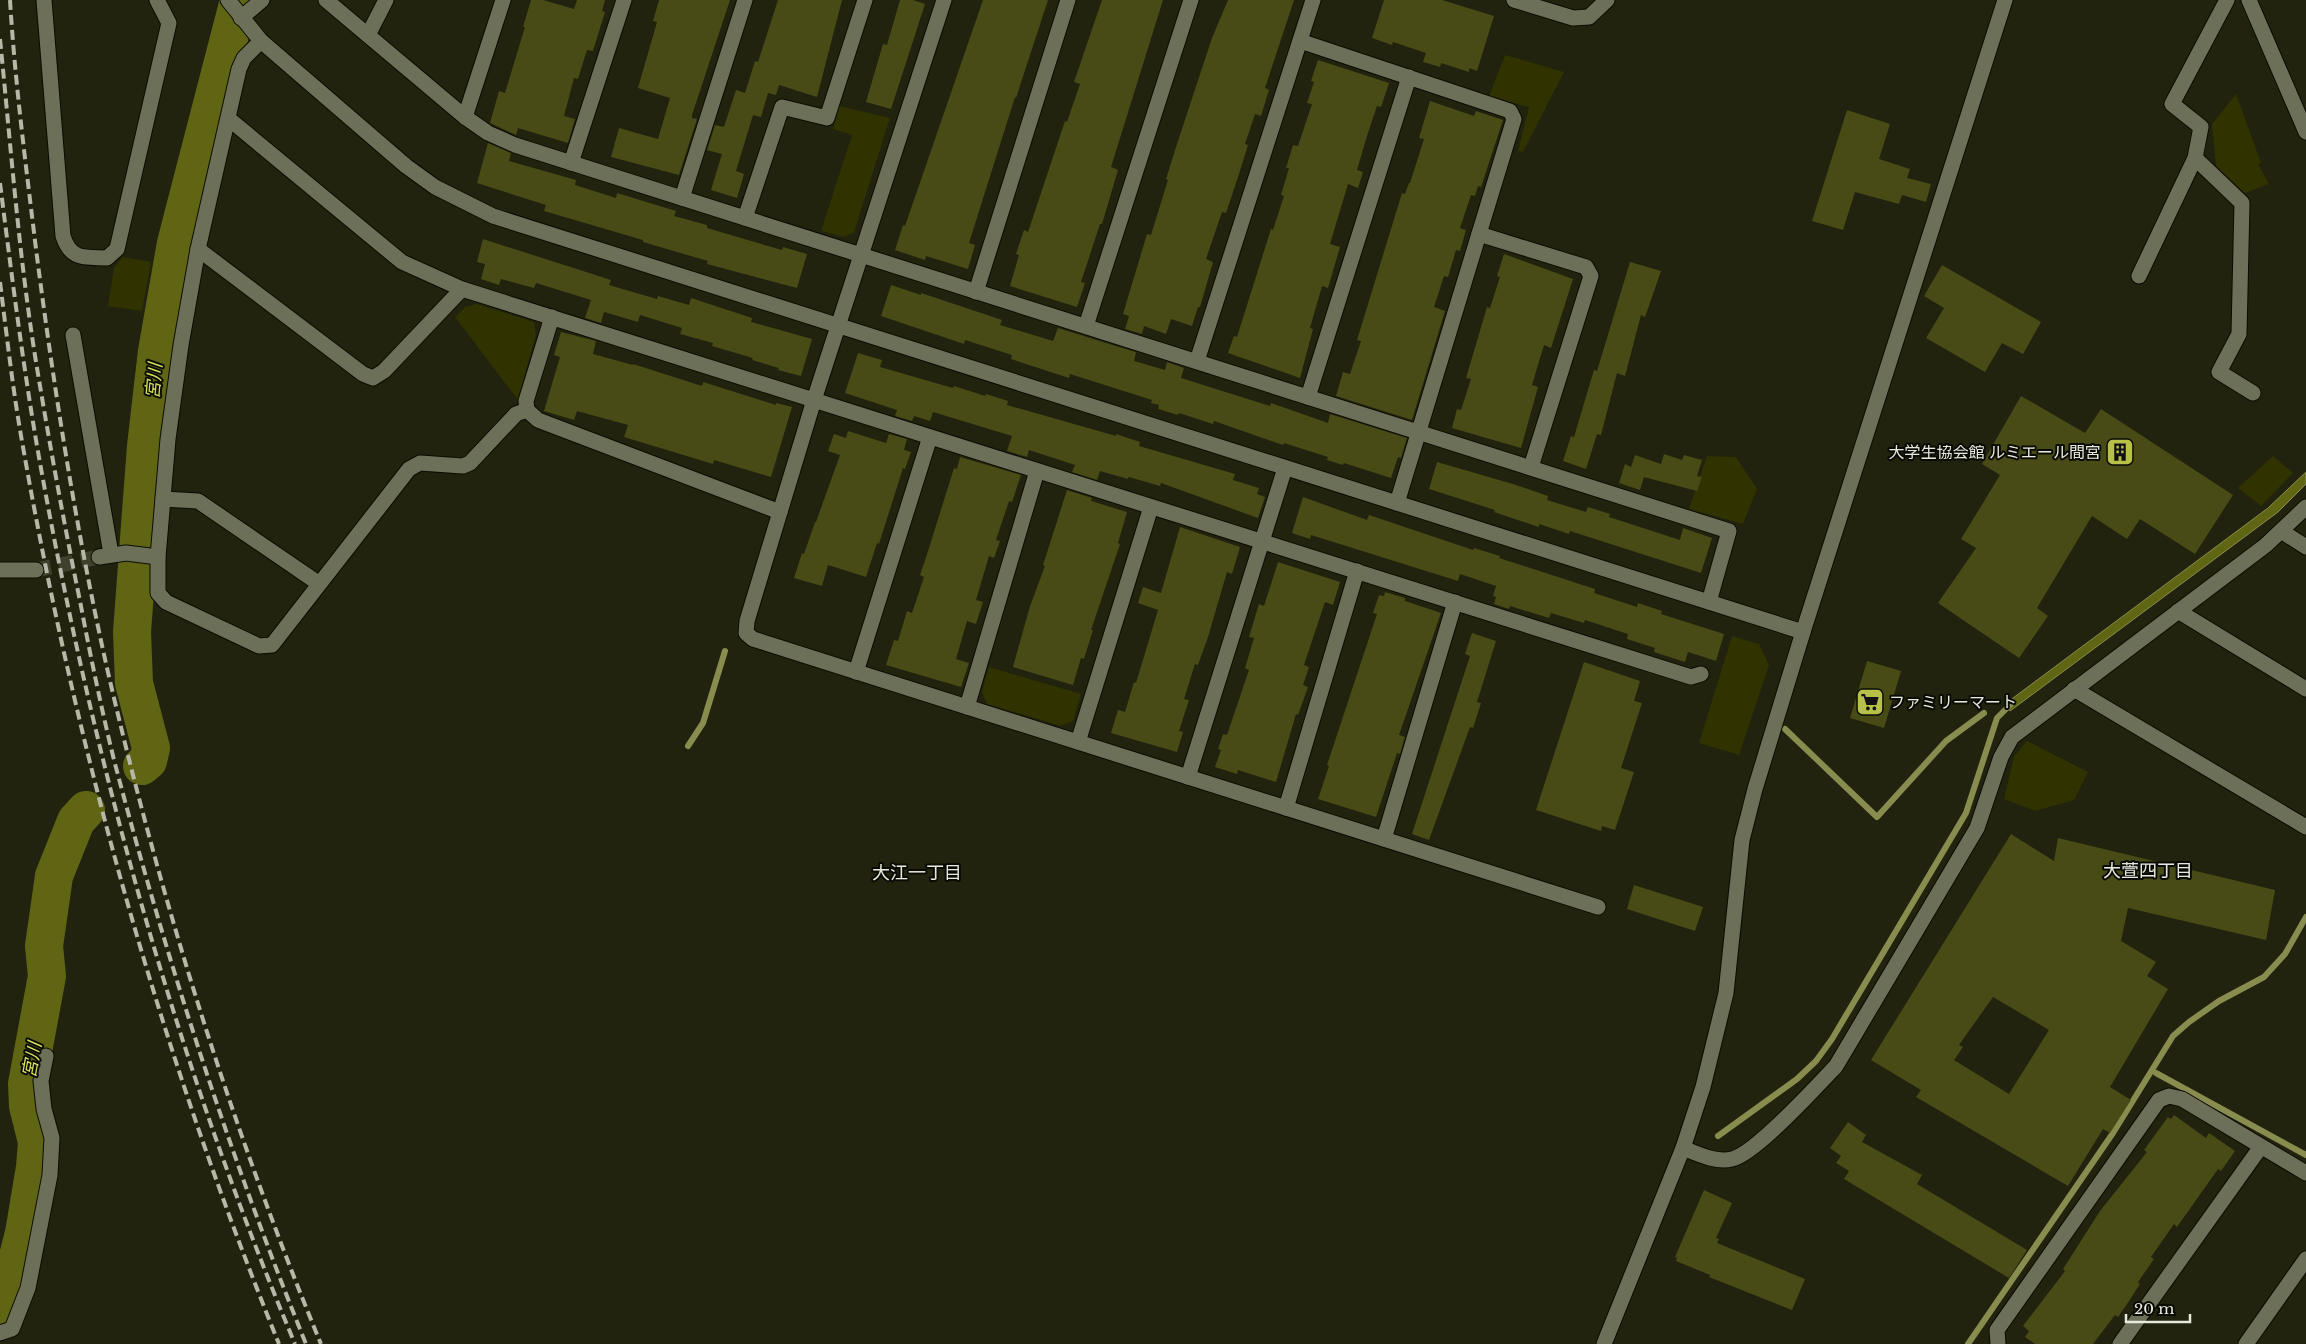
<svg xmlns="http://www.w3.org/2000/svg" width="2306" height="1344" font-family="'Libre Baskerville','Noto Sans JP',serif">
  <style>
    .green { fill: #303200 }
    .water { fill: #606513; stroke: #888d4f }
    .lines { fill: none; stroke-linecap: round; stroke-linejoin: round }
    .stream { stroke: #888d4f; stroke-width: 6 }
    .river { stroke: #606513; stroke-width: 38 }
    .building { fill: #484b15; fill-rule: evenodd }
    .street-tunnel { stroke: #3f412d; stroke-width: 15; stroke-dasharray: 15 8; stroke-linecap: butt }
    .street-casing { stroke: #0b0c00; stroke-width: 17 }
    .secondary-casing { stroke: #0b0c00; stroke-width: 17 }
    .street { stroke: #6d7058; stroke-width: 15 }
    .secondary { stroke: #6d7058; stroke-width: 15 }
    .rail { stroke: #b6b8a9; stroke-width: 4; stroke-dasharray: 10 5; stroke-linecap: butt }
    .labels { text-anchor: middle; stroke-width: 4; stroke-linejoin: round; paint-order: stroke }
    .poi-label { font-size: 16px; fill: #e7e9dc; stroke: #0a0b04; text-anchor: end }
    .water-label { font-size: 18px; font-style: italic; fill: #d8e15d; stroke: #0a0b04 }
    .neighbourhood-label { font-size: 18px; fill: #e7e9dc; stroke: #0a0b04 }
  </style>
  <rect width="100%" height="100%" fill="#21230e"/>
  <g class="green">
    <polygon points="1505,55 1564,72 1523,152 1518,151 1529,107 1489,96"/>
    <polygon points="2236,94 2261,163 2258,164 2269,184 2245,193 2216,166 2212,124"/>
    <polygon points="839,106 890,118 854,232 844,237 821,231 852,135 833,129"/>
    <polygon points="123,257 151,262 142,311 108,306 114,268"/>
    <polygon points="477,304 534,322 536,334 518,400 455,317 465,307"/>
    <polygon points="1707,456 1736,457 1757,489 1743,524 1689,509"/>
    <polygon points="2273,456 2293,473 2261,506 2238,488"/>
    <polygon points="1732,636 1759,644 1769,665 1739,755 1699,743"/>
    <polygon points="989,667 1081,694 1073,721 1061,726 987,704 982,692"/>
    <polygon points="2027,741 2088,772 2074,800 2035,811 2004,799 2014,757"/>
  </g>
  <polygon class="water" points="2306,472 2306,484 2278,512 2010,711 2005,704 2268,508"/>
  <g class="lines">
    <g class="stream">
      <polyline points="1785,729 1877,817 1946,741 1984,713"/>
      <polyline points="688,746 703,723 725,651"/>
      <polyline points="2156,1073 2306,1155"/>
      <polyline points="1718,1136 1797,1079 1816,1061 1832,1039 1966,813 1997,718 2013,702"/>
      <polyline points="1968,1344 2113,1133 2173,1036 2189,1022 2219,1001 2264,977 2285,954 2306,917"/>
    </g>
    <g class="river">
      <polyline points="142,766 148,761 151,748 134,683 132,632 146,446 157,351 176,243 239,0"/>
      <polyline points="0,1316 10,1288 24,1233 35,1167 37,1142 28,1106 27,1084 47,976 44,946 54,876 76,821 86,810"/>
    </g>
  </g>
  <g class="building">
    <polygon points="531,0 543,0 574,9 577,0 605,0 602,11 605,12 593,51 587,50 578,79 574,78 564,116 575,119 568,143 518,128 516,135 490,123 499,91 505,93 525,27 523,27"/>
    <polygon points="659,0 730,0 692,115 692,118 697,119 679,175 611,157 619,128 658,139 670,98 638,88 657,22 653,21"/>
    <polygon points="778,0 842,0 817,97 779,85 776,95 768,93 761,117 753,115 736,171 744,174 737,198 711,190 722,154 707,150 715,125 724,127 736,90 745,93 755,61 758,62"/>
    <polygon points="900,0 913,0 925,4 891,109 866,102 883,44 887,45"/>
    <polygon points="983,0 1048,0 1016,98 1015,97 969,243 975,245 968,269 926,256 925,260 895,250 903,225 905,226"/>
    <polygon points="1102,0 1163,0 1111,167 1118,170 1102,224 1100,224 1081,282 1085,283 1077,307 1010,286 1019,255 1016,254 1024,230 1028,232 1065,121 1067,122 1080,84 1074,82"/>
    <polygon points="1228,0 1294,0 1265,88 1269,90 1261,116 1255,114 1245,144 1248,145 1239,174 1226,213 1222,212 1206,259 1213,262 1200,307 1198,307 1192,326 1171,319 1166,334 1144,326 1142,334 1125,329 1129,316 1123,314 1147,234 1151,235 1168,180 1166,179 1177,144 1212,38"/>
    <polygon points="1384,0 1442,0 1494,16 1477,71 1469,68 1469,72 1441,63 1440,67 1423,62 1426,53 1393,42 1392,45 1372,38"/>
    <polygon points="1318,60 1389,83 1381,107 1377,106 1367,136 1357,170 1363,172 1358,188 1348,184 1330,244 1340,247 1328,288 1322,286 1310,328 1313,329 1300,378 1228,353 1234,336 1237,337 1271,229 1273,230 1284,196 1281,195 1289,168 1286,168 1293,145 1298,146 1312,104 1307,103 1314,82 1311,81"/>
    <polygon points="1430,101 1474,116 1476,111 1503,120 1481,187 1478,186 1475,196 1471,195 1460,228 1466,230 1460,251 1456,250 1448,277 1444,276 1434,307 1445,311 1412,420 1336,396 1343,372 1350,374 1361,341 1357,340 1402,193 1405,194 1409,183 1410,183 1424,139 1419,138"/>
    <polygon points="1847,110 1890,124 1879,159 1910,169 1907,178 1931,184 1926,202 1902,195 1899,204 1855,192 1843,230 1812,221"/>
    <polygon points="488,143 511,153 509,161 576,180 575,185 616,198 617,193 676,211 674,216 707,225 707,228 782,250 783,247 807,254 797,288 707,264 708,261 643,242 643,240 544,211 546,205 477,183"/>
    <polygon points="483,239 611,280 609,285 657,299 658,296 689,305 691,298 752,318 751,322 812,339 801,376 778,370 779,368 752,360 753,358 712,346 713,343 680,334 682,328 640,315 638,322 604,312 601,323 585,318 591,300 536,283 534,288 501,279 499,285 481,279 485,264 477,262"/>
    <polygon points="1504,254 1573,279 1551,348 1544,345 1532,385 1538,387 1521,448 1452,428 1457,409 1461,410 1471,379 1466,378 1487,307 1490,308 1500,277 1497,276"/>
    <polygon points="1630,262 1661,271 1645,317 1641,315 1625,376 1617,373 1601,435 1597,434 1586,469 1563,461 1571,436 1574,437 1594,370 1597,371"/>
    <polygon points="1942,265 2041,322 2023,354 2002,343 1985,372 1926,338 1944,308 1924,296"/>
    <polygon points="891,285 921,295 921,293 1002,320 1000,325 1053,341 1058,328 1119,347 1136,352 1134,361 1165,370 1167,362 1184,368 1181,378 1270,406 1271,403 1328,423 1330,414 1407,438 1401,458 1398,457 1391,478 1344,463 1343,465 1327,460 1328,457 1284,443 1283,445 1214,421 1213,424 1179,413 1178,415 1158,409 1159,405 1151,403 1152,400 1070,374 1069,378 1011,359 1012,355 965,340 964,344 881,316"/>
    <polygon points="561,332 596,341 593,354 633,365 633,364 702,386 703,382 776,405 776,403 792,407 771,477 714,460 713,464 624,437 628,425 577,411 574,420 544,411 560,357 554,355"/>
    <polygon points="858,353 882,360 880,367 953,388 954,386 985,396 986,394 1008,401 1007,405 1116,436 1116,434 1140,442 1139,446 1235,474 1233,480 1259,488 1257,494 1265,497 1258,518 1161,483 1160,486 1129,477 1128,479 1100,471 1097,480 1072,472 1075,465 1029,450 1027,457 1007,451 1012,436 933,412 930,421 914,416 912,421 895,416 897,410 845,393"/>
    <polygon points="2021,396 2085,433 2101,409 2233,495 2195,554 2140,519 2127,539 2092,516 2037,608 2048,616 2019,658 1938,603 1976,548 1961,539 2000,475 1982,464"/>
    <polygon points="848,431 886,443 889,434 907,439 904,450 911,452 905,469 903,468 879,544 877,543 866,577 828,565 822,586 794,578 802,553 804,554 815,522 816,522 840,455 828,451 834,434 846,438"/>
    <polygon points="1664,454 1682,460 1684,455 1702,460 1697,476 1702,477 1697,491 1644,477 1640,490 1619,483 1625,464 1631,467 1635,455 1661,464"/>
    <polygon points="960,457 1021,475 1012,502 1009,501 996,540 1000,541 994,558 989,556 976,600 983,602 976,624 967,621 956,659 969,663 961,687 886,665 894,640 898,641 907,611 912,613 924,577 920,575 929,548 954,468 957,469"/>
    <polygon points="1437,462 1513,484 1548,496 1547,500 1586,512 1588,507 1610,514 1609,517 1680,540 1683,528 1712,538 1701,573 1570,531 1569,534 1539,524 1539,527 1494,512 1495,510 1429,489"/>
    <polygon points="1067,490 1092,498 1091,501 1127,512 1118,543 1120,544 1091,630 1093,630 1084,659 1081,658 1073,685 1013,667 1030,606 1045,566 1043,565"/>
    <polygon points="1303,497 1367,520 1369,515 1473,550 1474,548 1500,556 1499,558 1595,589 1594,593 1637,607 1638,603 1662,611 1661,614 1724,634 1716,661 1688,652 1685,662 1654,652 1655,648 1627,639 1628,634 1585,620 1584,623 1551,613 1549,618 1510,606 1509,609 1494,604 1496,597 1493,596 1496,586 1460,574 1458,581 1311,535 1310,539 1292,533"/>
    <polygon points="1180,527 1240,547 1232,574 1227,572 1208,637 1198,665 1195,664 1184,699 1189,700 1179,731 1183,732 1177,752 1111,733 1118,710 1125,712 1134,682 1136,683 1158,610 1138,603 1143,587 1161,593"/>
    <polygon points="1278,562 1340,582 1333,605 1325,602 1304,665 1309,667 1303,685 1308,687 1298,715 1296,714 1276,782 1238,770 1237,774 1215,767 1221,750 1218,749 1223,734 1227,735 1249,670 1245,668 1254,638 1249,637 1259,604 1264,606"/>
    <polygon points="1385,592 1405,598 1405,601 1441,613 1399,735 1405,737 1400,754 1397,753 1376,817 1318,799 1329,766 1327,765 1377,614 1373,613 1379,595 1384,596"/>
    <polygon points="1472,633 1496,641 1477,702 1481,703 1473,728 1470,727 1429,840 1412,834 1470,656 1465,654"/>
    <polygon points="1867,661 1901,671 1884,728 1850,718"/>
    <polygon points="1584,662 1640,681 1634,701 1642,703 1621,768 1634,772 1615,830 1602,826 1601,831 1536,810"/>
    <path d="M 2011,834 L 2054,861 L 2058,838 L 2275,890 L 2266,940 L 2128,908 L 2121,941 L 2156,962 L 2147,976 L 2168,989 L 2110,1087 L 2131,1100 L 2110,1133 L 2103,1129 L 2068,1186 L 1916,1097 L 1921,1090 L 1871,1060 ZM 1993,997 L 2049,1030 L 2009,1094 L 1954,1060 L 1963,1047 L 1959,1045 Z"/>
    <polygon points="1634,885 1703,907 1695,931 1627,909"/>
    <polygon points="2174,1115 2206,1138 2209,1133 2235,1151 2221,1171 2218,1169 2177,1227 2174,1224 2151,1257 2154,1259 2138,1282 2140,1284 2127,1304 2118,1317 2115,1315 2093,1344 2035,1344 2025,1337 2029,1331 2023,1326 2065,1271 2063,1269 2100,1211 2147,1152 2144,1150 2168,1117 2171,1119"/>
    <polygon points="1848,1122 1866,1135 1862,1142 1922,1175 1917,1184 2027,1250 2009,1278 1844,1179 1849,1171 1836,1163 1841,1156 1830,1148"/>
    <polygon points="1704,1190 1732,1203 1716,1238 1719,1239 1717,1243 1805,1279 1792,1310 1709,1277 1710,1275 1676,1261 1677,1258 1675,1257"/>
  </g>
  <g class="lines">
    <polyline class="street-tunnel" points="36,570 99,557"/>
    <g class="street-casing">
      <g id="street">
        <path d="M 44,0 L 63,236 C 71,261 85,257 107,258 L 117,249 L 169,23 L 157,0"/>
        <polyline points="326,0 465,117 488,133 515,145 1729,531 1709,602"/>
        <polyline points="944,0 814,400 747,621 746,633 753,639 1598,907"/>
        <polyline points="1514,0 1573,18 1589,17 1607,0"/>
        <polyline points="2249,0 2306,132"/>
        <polyline points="241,18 262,0"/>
        <polyline points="368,35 386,0"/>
        <polyline points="261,41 244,58 239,69 198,249 181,345 168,439 158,557 158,593 166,602 259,646 272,645 409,469 420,463 463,466 470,463 516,414 527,410"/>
        <polyline points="1300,41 1510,111 1514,119 1397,503"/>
        <polyline points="465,117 503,0"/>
        <polyline points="229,119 402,262 462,289 1691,677 1701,674"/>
        <polyline points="2195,158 2242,203 2239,334 2219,372 2253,393"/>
        <polyline points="571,163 624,0"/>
        <polyline points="682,198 745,0"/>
        <polyline points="745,218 782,107 827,118 865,0"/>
        <polyline points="1479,234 1586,267 1591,276 1531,467"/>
        <polyline points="198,249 363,374 373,378 384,371 462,289"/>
        <polyline points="2139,276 2195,158 2201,127 2172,104 2227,0"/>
        <polyline points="976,292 1068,0"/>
        <polyline points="552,317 526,401 527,410 538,420 780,512"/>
        <polyline points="1086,326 1191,0"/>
        <polyline points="73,335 111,554"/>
        <polyline points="1197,361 1313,0"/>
        <polyline points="1308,397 1409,77"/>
        <polyline points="163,499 198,501 318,583"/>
        <polyline points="2281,531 2306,547"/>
        <polyline points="99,557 126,553 158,557"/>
        <polyline points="0,570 36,570"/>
        <polyline points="2178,611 2306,689"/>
        <polyline points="1803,632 2005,0"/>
        <polyline points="856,672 930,437"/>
        <polyline points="2074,689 2306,827"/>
        <polyline points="967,707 1037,471"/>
        <polyline points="1078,742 1151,507"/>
        <polyline points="1188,777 1285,468"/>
        <polyline points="1286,808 1357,571"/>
        <polyline points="1384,839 1455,602"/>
        <path d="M 1683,1148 C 1698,1154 1716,1163 1732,1159 C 1755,1154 1817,1086 1836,1066 L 1977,828 L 2001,757 L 2012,737 L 2266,545 L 2306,507"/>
        <polyline points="0,1333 12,1329 28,1288 50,1175 52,1138 44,1109 41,1081 46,1056"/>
        <polyline points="1998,1344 1997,1330 2159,1100 2169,1096 2182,1099 2306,1173"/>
        <polyline points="2120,1344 2260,1148"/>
        <polyline points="2246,1344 2306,1259"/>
      </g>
    </g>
    <g class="secondary-casing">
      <polyline id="secondary" points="228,0 261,41 406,166 435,187 493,216 1803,632 1755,789 1742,840 1726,993 1703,1087 1683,1148 1604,1344"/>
    </g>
    <use href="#street" class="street"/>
    <use href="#secondary" class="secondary"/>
    <g class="rail">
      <path d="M 10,0 C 15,83 26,166 36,249 C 54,389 76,530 107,668 C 160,898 231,1126 321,1344"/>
      <path d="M 0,39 C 11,148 19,259 37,368 C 50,446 64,524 80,601 C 90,654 101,707 114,760 C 166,958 229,1154 306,1344"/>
      <path d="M 0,183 C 11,270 22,358 37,446 C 91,753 174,1056 295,1344"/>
      <path d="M 0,282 C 7,337 13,392 23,447 C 77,754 162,1056 279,1344"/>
    </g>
  </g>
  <defs>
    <g id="building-square" transform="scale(1.4375)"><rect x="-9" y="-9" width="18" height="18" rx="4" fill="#b8c147" stroke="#0a0b04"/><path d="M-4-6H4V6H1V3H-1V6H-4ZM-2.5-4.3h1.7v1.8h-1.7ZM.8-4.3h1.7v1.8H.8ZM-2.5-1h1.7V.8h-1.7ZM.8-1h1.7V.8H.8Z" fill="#111"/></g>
    <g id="supermarket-square" transform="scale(1.4375)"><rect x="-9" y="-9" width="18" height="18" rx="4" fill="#b8c147" stroke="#0a0b04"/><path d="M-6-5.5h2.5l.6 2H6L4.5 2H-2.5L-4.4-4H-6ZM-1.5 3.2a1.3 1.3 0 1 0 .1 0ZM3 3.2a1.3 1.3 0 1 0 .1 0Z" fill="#111"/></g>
  </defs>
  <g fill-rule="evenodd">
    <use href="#building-square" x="2120" y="452"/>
    <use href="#supermarket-square" x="1870" y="702"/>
  </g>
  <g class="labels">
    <g class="poi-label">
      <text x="2101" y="458">大学生協会館 ルミエール間宮</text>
      <text x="1889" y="708" text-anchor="start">ファミリーマート</text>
    </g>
    <g class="water-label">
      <text transform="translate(154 381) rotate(-85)" y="6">宮川</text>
      <text transform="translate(32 1060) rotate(-80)" y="6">宮川</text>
    </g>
    <g class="neighbourhood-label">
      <text x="2148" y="877">大萱四丁目</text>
      <text x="917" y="879">大江一丁目</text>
    </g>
  </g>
  <path d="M2126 1314v8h64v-8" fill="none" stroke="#e7e9dc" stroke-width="2.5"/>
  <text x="2134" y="1314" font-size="15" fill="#e7e9dc" stroke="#0a0b04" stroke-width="4" paint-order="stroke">20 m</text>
</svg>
